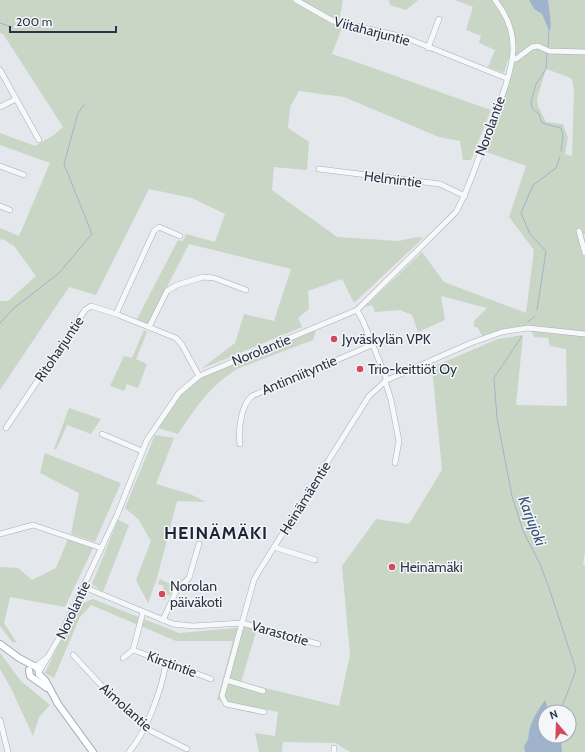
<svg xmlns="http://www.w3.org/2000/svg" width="585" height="752" font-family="Cabin,sans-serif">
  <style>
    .green { fill: #c9d6c5; fill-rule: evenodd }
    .water { fill: #9fb4cc }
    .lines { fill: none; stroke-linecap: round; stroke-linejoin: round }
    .stream { stroke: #9fb4cc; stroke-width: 1 }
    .minor-casing { stroke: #a9aeb7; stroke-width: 6 }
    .major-casing { stroke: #a3abb8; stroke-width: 8 }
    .minor { stroke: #f7f8fa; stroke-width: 5 }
    .major { stroke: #fff; stroke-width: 6 }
    .poi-dot { fill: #d1495b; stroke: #f4f6f9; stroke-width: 1.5 }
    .labels { text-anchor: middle; stroke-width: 3; stroke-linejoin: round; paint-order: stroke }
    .street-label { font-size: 14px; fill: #2b3445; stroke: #f4f6f9 }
    .poi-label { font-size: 14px; fill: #2b3445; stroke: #f4f6f9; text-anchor: start }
    .water-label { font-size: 15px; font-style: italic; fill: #34527a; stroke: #f4f6f9 }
    .district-label { font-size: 18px; font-weight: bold; letter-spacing: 1px; fill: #1d2536; stroke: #f4f6f9 }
  </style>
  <rect width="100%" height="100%" fill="#e4e7ec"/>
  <g class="green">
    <path d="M 0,0 L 291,0 L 342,28 L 332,54 C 385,71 437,92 491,110 L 471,160 L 463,160 L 460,141 L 439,137 L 344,97 L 299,91 L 290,107 L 288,128 L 309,142 L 307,170 L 274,167 L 272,190 L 337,237 L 398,241 L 418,237 L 423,238 L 354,303 L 342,279 L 308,291 L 309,309 L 298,318 L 302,327 L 201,369 L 235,343 L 244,314 L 274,321 L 291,269 L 189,244 L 148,324 L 137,319 L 178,240 L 183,241 L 186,234 L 215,242 L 225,214 L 192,198 L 149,189 L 96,295 L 69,287 L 0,390 L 0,301 L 8,301 L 36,276 L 14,246 L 3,239 L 0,240 L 0,228 L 19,236 L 50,163 L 0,145 L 0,133 L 35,146 L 54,135 L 63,127 L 3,34 L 0,33 Z"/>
    <polygon points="300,0 343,0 339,21 333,20"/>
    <polygon points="387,0 418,0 406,10 390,5 389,1"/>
    <path d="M 455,0 L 529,0 L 534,9 L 542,14 L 549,31 C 552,23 549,9 548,0 L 585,0 L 585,234 L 583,235 L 585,240 L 585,551 L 583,565 L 585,565 L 585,752 L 541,752 L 552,736 L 569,736 L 569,712 L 545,712 L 545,733 L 524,746 L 525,752 L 350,752 L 335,743 L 283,742 L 282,752 L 259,752 L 255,733 L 275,736 L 278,712 L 217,700 L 233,641 L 176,641 L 91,605 L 80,617 L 54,678 L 45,673 L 71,618 L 81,604 L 93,599 L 179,633 L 248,627 L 257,629 L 241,682 L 339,706 L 350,655 L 342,566 L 376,519 L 409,524 L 442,470 L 432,367 L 498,339 L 523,335 L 516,405 L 567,406 L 566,349 L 550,346 L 548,338 L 534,337 L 529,326 L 507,328 L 482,336 L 478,328 L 474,326 L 474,321 L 487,308 L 441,296 L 445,320 L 418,332 L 412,315 L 400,310 L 375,312 L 372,305 L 365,307 L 422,252 L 444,282 L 526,313 L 534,250 L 509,217 L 526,166 L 484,151 L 503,100 L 513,61 L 508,60 L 504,73 L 488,67 L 495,50 L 479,43 L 481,36 L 466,30 L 473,7 ZM 546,69 L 566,76 L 572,79 L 574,91 L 572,156 L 565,154 L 568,138 L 563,124 L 546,122 L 538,106 L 537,99 Z"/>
    <polygon points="144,330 147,332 136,359 147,364 138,388 127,384 124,391 110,386 124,356 132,358"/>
    <path d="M 316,330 L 313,340 L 237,369 C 208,388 197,406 178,434 L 158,428 L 181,394 L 200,378 Z"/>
    <polygon points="69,408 101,419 91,434 67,425 56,450 54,449"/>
    <polygon points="155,435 174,438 156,484 190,494 206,502 177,501 157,578 148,603 136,580 151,541 138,519 125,508"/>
    <polygon points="45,453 121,483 95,542 71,534 79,493 40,473"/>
    <polygon points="118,520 129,525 103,592 92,584"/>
    <polygon points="68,539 93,548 65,607 10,597 4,623 17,643 12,642 0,626 0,567 18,568 32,580 56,568"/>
    <polygon points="160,579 175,586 170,595 167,595 165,600 159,597 164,586 158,584"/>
    <polygon points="0,653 21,681 50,705 39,717 33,736 11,688 0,669"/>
  </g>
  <g class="water">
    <path d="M 529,0 L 548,0 C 549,8 552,24 550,31 L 549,31 L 542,14 L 534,9 Z"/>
    <path d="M 545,700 L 549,712 L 545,712 L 545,736 L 562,736 L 561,738 L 562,752 L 525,752 L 524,746 C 529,739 528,739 529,732 C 531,720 539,709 545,700 Z"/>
  </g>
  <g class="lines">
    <g class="stream">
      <polyline points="0,23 12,27"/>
      <polyline points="548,47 549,31"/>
      <polyline points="547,53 546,69 536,84 531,102 532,108 539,114 542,123 561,128 563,136 561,151"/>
      <polyline points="537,310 546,251 530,234 521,213 533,185 556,168 560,157"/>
      <polyline points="528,322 535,316"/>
      <polyline points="0,323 14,308 59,273 92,234 64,164 78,113 84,105"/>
      <polyline points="522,336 494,378 497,418 512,496 523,531 540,564 549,588 576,670 560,712"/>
    </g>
    <g class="minor-casing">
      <g id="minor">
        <polyline points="296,0 333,21 404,37 506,78"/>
        <polyline points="428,48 439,19"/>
        <polyline points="512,59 516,59 532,47 538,46 549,51 585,52"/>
        <polyline points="0,70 39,140"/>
        <polyline points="0,107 16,99"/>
        <polyline points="0,166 24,175"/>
        <polyline points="319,169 440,184 465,196"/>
        <polyline points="0,206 10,210"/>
        <polyline points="579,231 585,253"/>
        <polyline points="357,310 363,321 387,380"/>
        <polyline points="116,314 154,231 159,227 180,236"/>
        <polyline points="149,327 167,291 177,285 203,277 214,278 246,290"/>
        <polyline points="385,381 391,400 399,441 395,463"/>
        <polyline points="6,428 85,310 91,306 116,314 176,338 182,345 199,376"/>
        <polyline points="102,434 142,451"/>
        <path d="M 240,444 C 238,430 241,405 252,396 L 372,345"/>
        <polyline points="0,534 33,525 101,548"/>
        <polyline points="274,547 315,560"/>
        <polyline points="84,587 173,624 193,626 242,623 254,580 259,571 369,396 387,380 471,343 502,332 528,328 585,334"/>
        <polyline points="163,620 177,589 189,578 199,544"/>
        <polyline points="133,650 211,679"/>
        <polyline points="73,655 100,684 151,731 187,749"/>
        <polyline points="123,658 133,650 143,612"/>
        <polyline points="35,667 49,656"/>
        <path d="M 39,672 L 59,638 L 117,515 L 147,440 L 179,393 L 199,376 L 357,310 L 456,212 C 468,191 475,167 484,144 C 493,119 514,72 513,47 C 513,29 506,14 495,0"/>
        <polyline points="226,680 263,691"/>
        <polyline points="264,712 226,704 222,696 242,623 318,644"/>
        <polyline points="0,720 8,752"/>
        <polyline points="334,748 334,752"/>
        <path d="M 129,752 C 147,731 162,689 166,662"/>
      </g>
    </g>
    <g class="major-casing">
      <g id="major">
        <polyline points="0,644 19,658 38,668 39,674"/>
        <polyline points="29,670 30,676 47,688"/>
        <polyline points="39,674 45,680 58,704 93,752"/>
      </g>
    </g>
    <use href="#minor" class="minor"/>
    <use href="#major" class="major"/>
  </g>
  <g class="poi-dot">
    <circle cx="334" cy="339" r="4"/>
    <circle cx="360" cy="369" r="4"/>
    <circle cx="392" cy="567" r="4"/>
    <circle cx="162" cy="594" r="4"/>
  </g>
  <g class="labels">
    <g class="street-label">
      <text transform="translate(372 31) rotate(15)" y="5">Viitaharjuntie</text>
      <text transform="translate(490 126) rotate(-70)" y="5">Norolantie</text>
      <text transform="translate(393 179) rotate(7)" y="5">Helmintie</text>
      <text transform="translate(59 349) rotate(-56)" y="5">Ritoharjuntie</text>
      <text transform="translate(261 350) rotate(-22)" y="5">Norolantie</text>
      <text transform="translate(299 375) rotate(-23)" y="5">Antinniityntie</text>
      <text transform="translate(305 498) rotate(-58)" y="5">Heinämäentie</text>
      <text transform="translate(73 610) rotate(-65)" y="5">Norolantie</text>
      <text transform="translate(280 633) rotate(16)" y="5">Varastotie</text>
      <text transform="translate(172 664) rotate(20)" y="5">Kirstintie</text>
      <text transform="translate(126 707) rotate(42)" y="5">Aimolantie</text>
    </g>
    <g class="poi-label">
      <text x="342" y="344">Jyväskylän VPK</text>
      <text x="368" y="374">Trio-keittiöt Oy</text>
      <text x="400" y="572">Heinämäki</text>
      <text x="170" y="591">Norolan<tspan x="170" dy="16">päiväkoti</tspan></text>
    </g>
    <g class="water-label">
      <text transform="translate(532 521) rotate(69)" y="5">Karjujoki</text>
    </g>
    <g class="district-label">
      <text x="216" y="539">HEINÄMÄKI</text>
    </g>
  </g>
  <g transform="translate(557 724) rotate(341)"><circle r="19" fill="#f4f6f9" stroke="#a4a8b1"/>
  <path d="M0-3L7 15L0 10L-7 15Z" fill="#d1495b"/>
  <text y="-6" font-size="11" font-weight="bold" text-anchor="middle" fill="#2b3445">N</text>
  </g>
  <path d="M10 26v6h106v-6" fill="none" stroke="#2b3445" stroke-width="2"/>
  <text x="16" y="26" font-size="12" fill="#2b3445" stroke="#f4f6f9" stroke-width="3" paint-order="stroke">200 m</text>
</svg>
